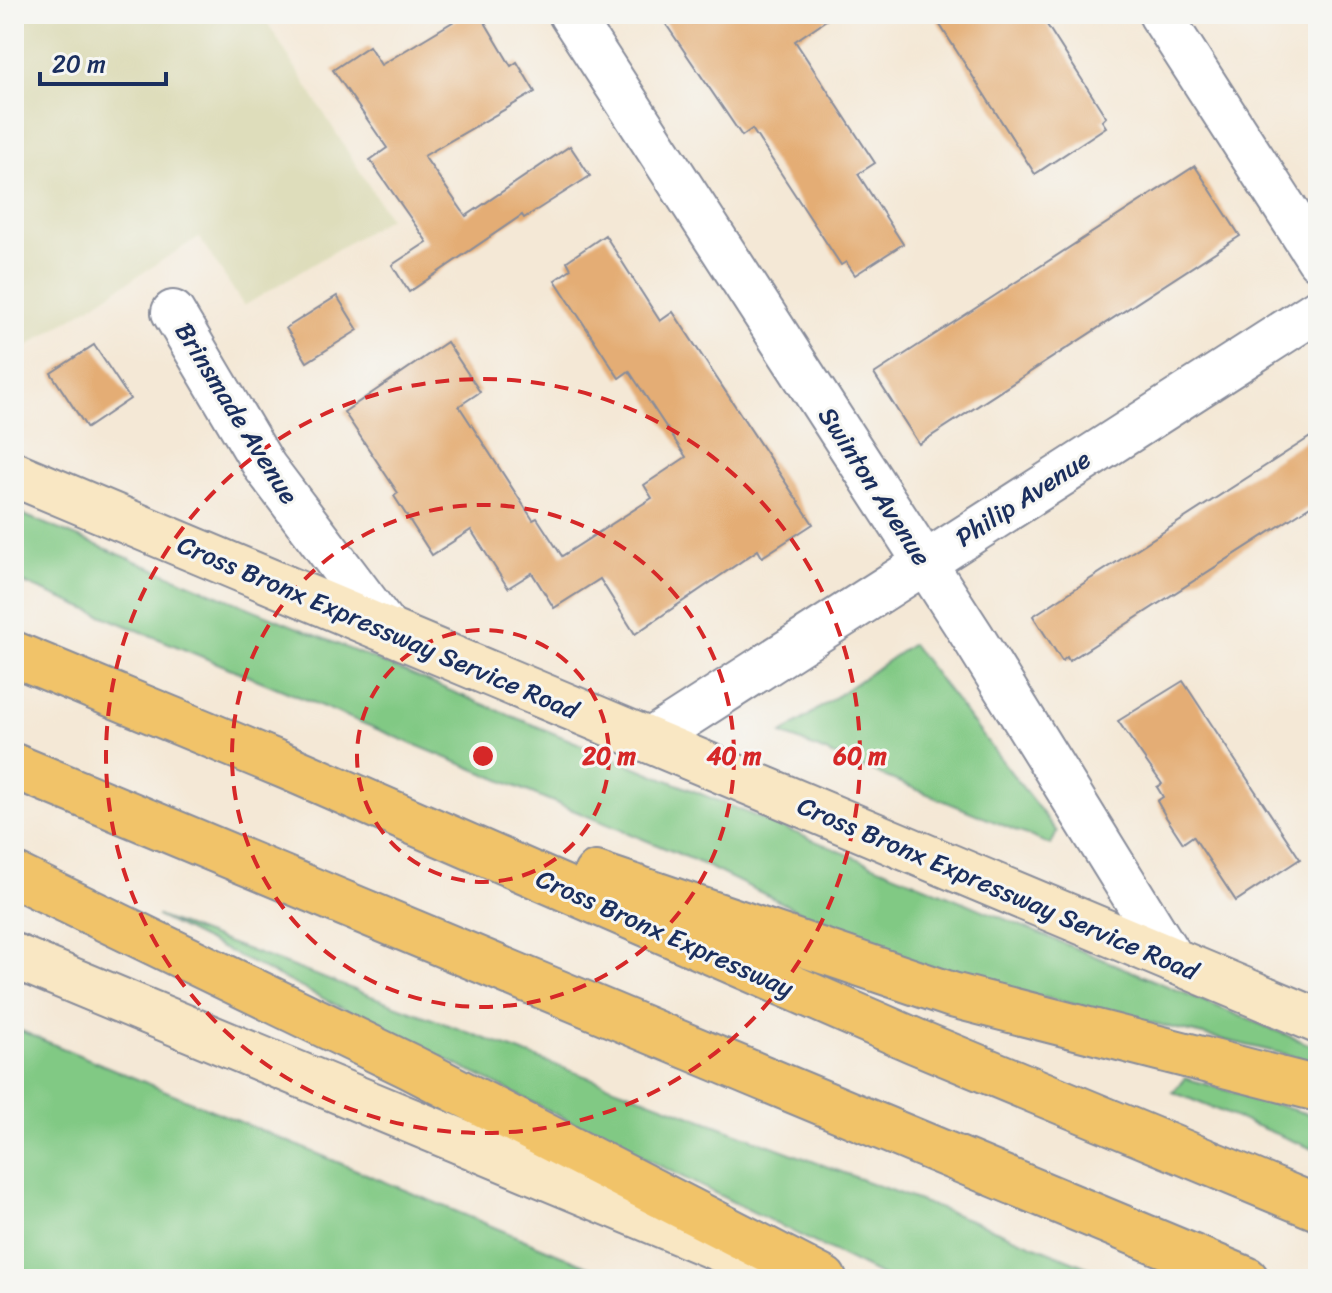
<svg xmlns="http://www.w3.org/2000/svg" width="1332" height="1293" font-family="Sriracha,sans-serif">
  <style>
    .built { fill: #deddbb }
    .green { fill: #81c984; stroke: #4e7c71; stroke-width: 2 }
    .building { fill: #e4ad75 }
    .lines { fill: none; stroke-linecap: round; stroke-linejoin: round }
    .street-casing { stroke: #888c9a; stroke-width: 46 }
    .secondary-casing { stroke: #888c9a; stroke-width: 48 }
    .highway-casing { stroke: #888c9a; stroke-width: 48 }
    .street { stroke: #fff; stroke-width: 42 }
    .secondary { stroke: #f9e7c3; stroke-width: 44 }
    .highway { stroke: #f1c369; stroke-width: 44 }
    .ring { fill: none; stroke: #d62828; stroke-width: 4; stroke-dasharray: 14 10 }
    .labels { text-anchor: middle; stroke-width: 6; stroke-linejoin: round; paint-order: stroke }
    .street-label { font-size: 26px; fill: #1b2f5e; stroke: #f6f6f2 }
    .centre { fill: #d62828; stroke: #f6f6f2; stroke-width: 4 }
    .ring-label { font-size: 24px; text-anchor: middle; font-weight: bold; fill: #d62828; stroke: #f6f6f2; stroke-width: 6; stroke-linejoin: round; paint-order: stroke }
  </style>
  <rect width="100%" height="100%" fill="#f6f6f2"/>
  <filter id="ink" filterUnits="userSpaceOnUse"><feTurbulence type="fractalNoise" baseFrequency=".0125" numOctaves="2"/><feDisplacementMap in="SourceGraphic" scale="16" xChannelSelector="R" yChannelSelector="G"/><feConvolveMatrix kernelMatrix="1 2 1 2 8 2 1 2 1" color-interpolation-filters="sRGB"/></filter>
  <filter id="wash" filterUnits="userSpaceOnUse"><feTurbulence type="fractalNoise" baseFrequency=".006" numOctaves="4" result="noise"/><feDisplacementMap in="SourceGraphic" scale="32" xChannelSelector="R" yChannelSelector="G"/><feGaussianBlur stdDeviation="1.8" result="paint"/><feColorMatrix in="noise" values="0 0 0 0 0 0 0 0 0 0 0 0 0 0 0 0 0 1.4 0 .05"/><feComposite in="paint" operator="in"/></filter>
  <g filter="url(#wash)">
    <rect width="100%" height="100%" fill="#f4e8d6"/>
    <polygon class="built" points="14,14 262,14 389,218 244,306 199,237 26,347 14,387"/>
    <g class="green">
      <polygon points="14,511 1318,1048 1318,1062 914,967 696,861 14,579"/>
      <polygon points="912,644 1057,832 1051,845 782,734"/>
      <polygon points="157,916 986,1226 1116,1279 888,1279"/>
      <polygon points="14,1028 619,1279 14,1279"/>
      <polygon points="1185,1078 1318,1117 1318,1151 1173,1092"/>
    </g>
    <g id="blocks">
      <g class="building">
        <polygon points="466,14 480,14 511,66 517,62 535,92 424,156 466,216 570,146 590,176 524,218 522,215 409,292 392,265 427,242 370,160 387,148 333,70 369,46 381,65"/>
        <polygon points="659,14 835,14 795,41 875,163 858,174 903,244 855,275 846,262 841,265 752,129 742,136"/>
        <polygon points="933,14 1040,14 1106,117 1102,121 1106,127 1035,174"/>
        <polygon points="1195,166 1240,236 919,444 874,374"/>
        <polygon points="605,235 660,321 673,312 813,524 762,557 758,550 635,634 600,579 554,608 532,573 508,588 471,530 432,555 394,496 398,493 344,412 447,342 480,392 459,406 533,520 537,518 562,556 652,498 644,485 686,457 629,371 619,378 555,280 571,269 567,261"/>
        <polygon points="337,296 358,330 307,362 286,328"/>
        <polygon points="94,345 130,399 87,428 51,373"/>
        <polygon points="1318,432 1318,501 1069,661 1067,657 1062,661 1033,616"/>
        <polygon points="1183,681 1300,859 1236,901 1193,836 1183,843 1166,817 1157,801 1163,797 1157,787 1162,784 1118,721"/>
      </g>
    </g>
  </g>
  <g filter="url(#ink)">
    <use href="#blocks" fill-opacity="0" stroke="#888c9a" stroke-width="2"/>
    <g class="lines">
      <g class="street-casing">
        <g id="street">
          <polyline points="570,14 973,637 1174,962"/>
          <polyline points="1160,14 1318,259"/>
          <polyline points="173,312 265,467 388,630"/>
          <polyline points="648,741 1318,310"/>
        </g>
      </g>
      <g class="secondary-casing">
        <g id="secondary">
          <polyline points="14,474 1318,1021"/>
          <polyline points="14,956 758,1265"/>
        </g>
      </g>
      <g class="highway-casing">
        <g id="highway">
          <polyline points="14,654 287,767 915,1041 1318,1208"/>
          <polyline points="14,766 1246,1279"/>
          <polyline points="596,874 952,995 1318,1089"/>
          <polyline points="14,875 409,1066 824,1279"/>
        </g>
      </g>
      <use href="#street" class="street"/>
      <use href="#secondary" class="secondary"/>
      <use href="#highway" class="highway"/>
    </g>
  </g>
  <g class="ring">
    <circle cx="483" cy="756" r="126"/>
    <circle cx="483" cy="756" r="251"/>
    <circle cx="483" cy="756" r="377"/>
  </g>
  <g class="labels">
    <g class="street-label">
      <text transform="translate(237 413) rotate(58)" y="9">Brinsmade Avenue</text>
      <text transform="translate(875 486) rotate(57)" y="9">Swinton Avenue</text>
      <text transform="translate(1023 498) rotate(-33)" y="9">Philip Avenue</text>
      <text transform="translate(378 627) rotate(23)" y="9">Cross Bronx Expressway Service Road</text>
      <text transform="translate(998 888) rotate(23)" y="9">Cross Bronx Expressway Service Road</text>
      <text transform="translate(665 933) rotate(24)" y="9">Cross Bronx Expressway</text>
    </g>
  </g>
  <circle cx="483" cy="756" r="12" class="centre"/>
  <g class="ring-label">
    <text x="609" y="764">20 m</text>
    <text x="734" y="764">40 m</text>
    <text x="860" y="764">60 m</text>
  </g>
  <rect width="1332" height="1293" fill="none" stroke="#f6f6f2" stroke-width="48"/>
  <path d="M40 72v12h126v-12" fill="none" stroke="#1b2f5e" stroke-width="4"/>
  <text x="52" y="72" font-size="24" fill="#1b2f5e" stroke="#f6f6f2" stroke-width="6" paint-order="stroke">20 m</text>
</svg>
